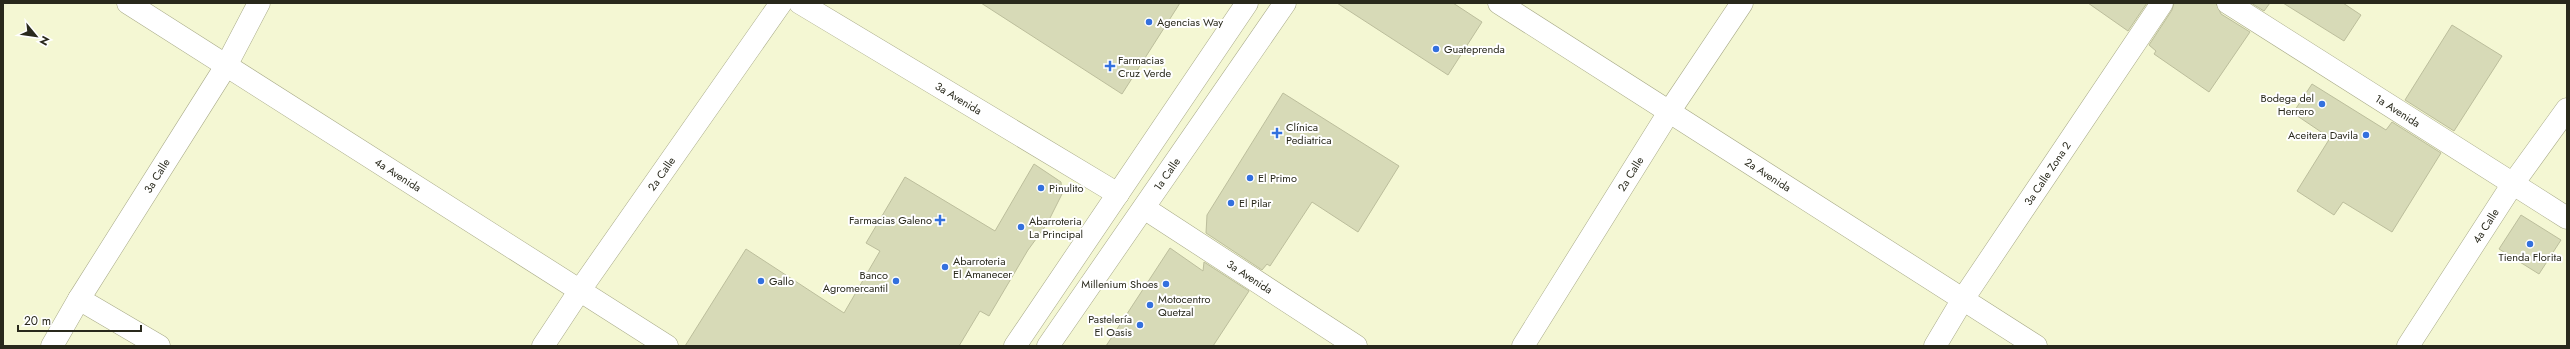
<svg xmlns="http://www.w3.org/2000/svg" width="2570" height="349" font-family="Jost,sans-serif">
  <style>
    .building { fill: #d7dab7; stroke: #bcbe9c }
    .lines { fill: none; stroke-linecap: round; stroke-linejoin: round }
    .service-casing { stroke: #a8aa88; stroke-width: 23 }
    .minor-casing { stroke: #a8aa88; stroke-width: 23 }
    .tertiary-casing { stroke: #a8aa88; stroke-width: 23 }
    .primary-casing { stroke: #a8aa88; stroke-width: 23 }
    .service { stroke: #fff; stroke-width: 22 }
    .minor { stroke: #fff; stroke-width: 22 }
    .tertiary { stroke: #fff; stroke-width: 22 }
    .primary { stroke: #fff; stroke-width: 22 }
    .poi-dot { fill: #3370de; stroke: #fff; stroke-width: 1.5 }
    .labels { text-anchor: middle; stroke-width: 4; stroke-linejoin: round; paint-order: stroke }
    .poi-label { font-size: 11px; fill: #29291c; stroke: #fff; text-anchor: start }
    .street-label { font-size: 11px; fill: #29291c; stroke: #fff }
  </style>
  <rect width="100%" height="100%" fill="#f4f7d3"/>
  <g class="building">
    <polygon points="981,3 1180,3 1122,94"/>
    <polygon points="1337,3 1453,3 1482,22 1448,75"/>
    <polygon points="2088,3 2147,3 2128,31"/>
    <polygon points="2174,3 2216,3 2221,14 2250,32 2209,92 2154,54 2156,51 2149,45 2172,10"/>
    <polygon points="2251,3 2270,3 2264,11"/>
    <polygon points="2283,3 2343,3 2361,15 2344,41"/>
    <polygon points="2452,25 2502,56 2454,131 2405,100"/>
    <polygon points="2312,84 2386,130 2392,122 2441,153 2392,232 2343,202 2334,215 2297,191 2330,138 2293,113"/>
    <polygon points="1283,93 1399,166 1358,232 1312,202 1270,266 1267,264 1262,270 1206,233 1207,215"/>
    <polygon points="1034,164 1061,182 1062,194 1047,224 1028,250 989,316 980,311 959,346 685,346 746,249 844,313 880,251 866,243 905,177 995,231"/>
    <polygon points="2521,215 2561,240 2539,274 2499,249"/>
    <polygon points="1170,248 1203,271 1204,262 1249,291 1213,346 1106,346"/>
  </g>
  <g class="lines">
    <g class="service-casing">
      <polyline id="service" points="79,299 159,346"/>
    </g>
    <g class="minor-casing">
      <g id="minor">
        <path id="s1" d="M 128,3 L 667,346"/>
        <path id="s2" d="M 800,3 L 1118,194"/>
        <path id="s3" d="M 1144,208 L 1356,346"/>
        <path id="s4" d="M 52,346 L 79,299 L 226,66 L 259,3"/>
        <path id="s5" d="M 543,346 L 580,290 L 781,3"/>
        <path id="s6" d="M 1523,346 L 1669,112 L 1742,3"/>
        <path id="s7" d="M 1935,346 L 1963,299 L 2162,3"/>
        <path id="s8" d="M 2408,346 L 2512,185 L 2567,109"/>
      </g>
    </g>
    <g class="tertiary-casing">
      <g id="tertiary">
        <path id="s9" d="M 1499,3 L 2036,346"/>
        <path id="s10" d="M 2228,3 L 2567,218"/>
      </g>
    </g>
    <g class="primary-casing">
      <g id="primary">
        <polyline points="1015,346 1247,3"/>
        <path id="s11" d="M 1048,346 L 1285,3"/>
      </g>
    </g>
    <use href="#service" class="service"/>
    <use href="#minor" class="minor"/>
    <use href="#tertiary" class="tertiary"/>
    <use href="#primary" class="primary"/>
  </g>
  <g class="poi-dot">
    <circle cx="1149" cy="22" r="4"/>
    <circle cx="1436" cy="49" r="4"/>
    <path d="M1108 60h4v4h4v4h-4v4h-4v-4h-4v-4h4z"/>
    <circle cx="2322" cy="104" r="4"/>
    <path d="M1275 127h4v4h4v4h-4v4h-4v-4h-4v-4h4z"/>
    <circle cx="2366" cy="135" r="4"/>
    <circle cx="1250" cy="178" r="4"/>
    <circle cx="1041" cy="188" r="4"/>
    <circle cx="1231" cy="203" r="4"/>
    <path d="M938 214h4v4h4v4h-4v4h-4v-4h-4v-4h4z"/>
    <circle cx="1021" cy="227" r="4"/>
    <circle cx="2530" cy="244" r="4"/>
    <circle cx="945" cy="267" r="4"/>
    <circle cx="761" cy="281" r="4"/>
    <circle cx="896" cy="281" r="4"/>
    <circle cx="1166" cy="284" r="4"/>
    <circle cx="1150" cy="305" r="4"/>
    <circle cx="1140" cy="325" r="4"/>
  </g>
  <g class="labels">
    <g class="poi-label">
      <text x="1157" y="26">Agencias Way</text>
      <text x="1444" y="53">Guateprenda</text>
      <text x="1118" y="64">Farmacias<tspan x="1118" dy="13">Cruz Verde</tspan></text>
      <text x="2314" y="102" text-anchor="end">Bodega del<tspan x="2314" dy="13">Herrero</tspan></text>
      <text x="1286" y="131">Clínica<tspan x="1286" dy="13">Pediatrica</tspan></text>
      <text x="2358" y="139" text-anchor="end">Aceitera Davila</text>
      <text x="1258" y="182">El Primo</text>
      <text x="1049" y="192">Pinulito</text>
      <text x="1239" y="207">El Pilar</text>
      <text x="932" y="224" text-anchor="end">Farmacias Galeno</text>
      <text x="1029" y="225">Abarroteria<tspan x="1029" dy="13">La Principal</tspan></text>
      <text x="2530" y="261" text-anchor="middle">Tienda Florita</text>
      <text x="953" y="265">Abarroteria<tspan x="953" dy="13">El Amanecer</tspan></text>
      <text x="888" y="279" text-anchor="end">Banco<tspan x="888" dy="13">Agromercantil</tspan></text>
      <text x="769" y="285">Gallo</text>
      <text x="1158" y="288" text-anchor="end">Millenium Shoes</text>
      <text x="1158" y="303">Motocentro<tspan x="1158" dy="13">Quetzal</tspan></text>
      <text x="1132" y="323" text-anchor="end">Pastelería<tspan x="1132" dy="13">El Oasis</tspan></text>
    </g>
    <g class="street-label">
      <text dy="4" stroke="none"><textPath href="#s2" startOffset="185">3a Avenida</textPath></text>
      <text dy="4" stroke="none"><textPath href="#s10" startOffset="201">1a Avenida</textPath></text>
      <text dy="4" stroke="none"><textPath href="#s5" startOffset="209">2a Calle</textPath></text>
      <text dy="4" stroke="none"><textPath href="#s6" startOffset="203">2a Calle</textPath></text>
      <text dy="4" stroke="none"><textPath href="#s7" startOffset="206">3a Calle Zona 2</textPath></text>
      <text dy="4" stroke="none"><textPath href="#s4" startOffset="200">3a Calle</textPath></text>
      <text dy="4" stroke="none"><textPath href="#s1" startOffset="320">4a Avenida</textPath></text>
      <text dy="4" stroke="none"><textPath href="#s11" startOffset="209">1a Calle</textPath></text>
      <text dy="4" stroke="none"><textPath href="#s9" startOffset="319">2a Avenida</textPath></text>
      <text dy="4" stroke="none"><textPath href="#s8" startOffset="143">4a Calle</textPath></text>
      <text dy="4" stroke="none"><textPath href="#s3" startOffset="126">3a Avenida</textPath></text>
    </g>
  </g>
  <rect width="2570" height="349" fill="none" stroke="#29291c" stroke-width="8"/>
  <g transform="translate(36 36) rotate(119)" stroke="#ffffff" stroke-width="3" paint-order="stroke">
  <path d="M0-3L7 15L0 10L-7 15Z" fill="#29291c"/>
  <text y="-6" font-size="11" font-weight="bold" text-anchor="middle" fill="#29291c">N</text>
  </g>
  <path d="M18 325v6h123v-6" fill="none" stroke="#29291c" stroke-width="2"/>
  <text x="24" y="325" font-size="12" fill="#29291c" stroke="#ffffff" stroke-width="3" paint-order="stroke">20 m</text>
</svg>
